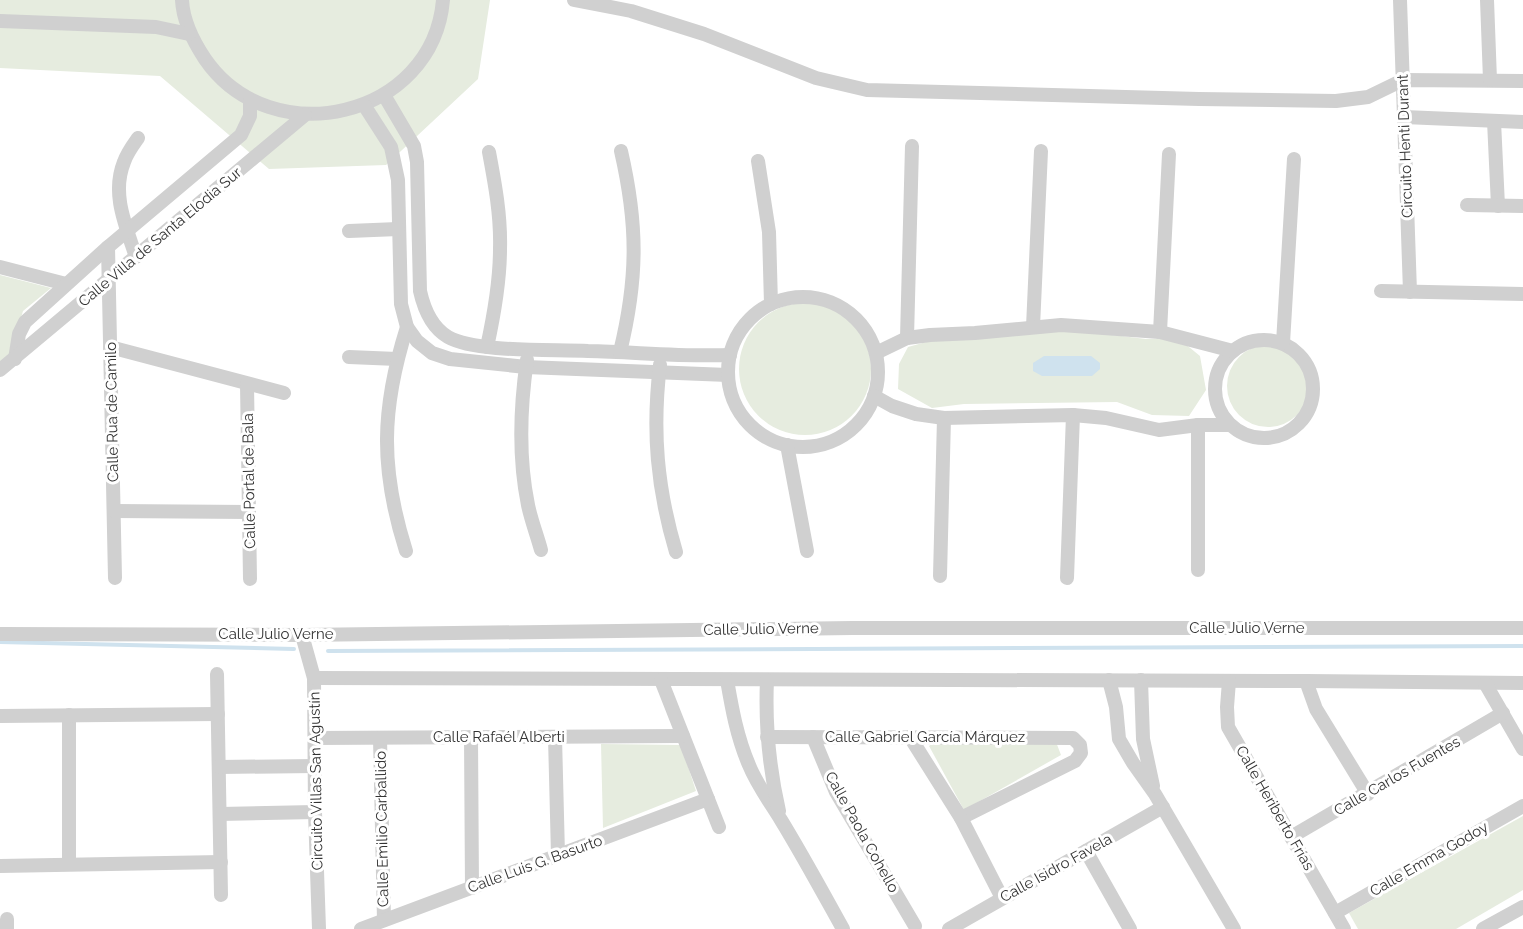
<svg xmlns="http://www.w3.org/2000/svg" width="1523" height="929" font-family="Raleway,sans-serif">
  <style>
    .green { fill: #e6ecdf }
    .water { fill: #cfe2ee }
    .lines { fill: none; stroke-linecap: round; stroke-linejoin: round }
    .stream { stroke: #cfe2ee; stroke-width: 4 }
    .minor { stroke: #d0d0d0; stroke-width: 14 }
    .labels { text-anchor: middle; stroke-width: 6; stroke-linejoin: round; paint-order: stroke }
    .street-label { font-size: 15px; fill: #333; stroke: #fff }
  </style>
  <rect width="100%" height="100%" fill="#fff"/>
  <g class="green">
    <polygon points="0,0 490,0 478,79 386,165 269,169 160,76 0,68"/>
    <polygon points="0,275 51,288 23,311 10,355 0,362"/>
    <circle cx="805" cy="369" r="66"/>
    <polygon points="1071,330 1146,339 1178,338 1200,356 1206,390 1189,416 1152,415 1117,402 964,404 932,408 898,389 899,364 908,347 937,339"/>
    <circle cx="1268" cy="386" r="41"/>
    <polygon points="934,742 1056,742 1061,755 964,810 929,746"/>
    <polygon points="601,744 681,745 696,791 603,828"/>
    <polygon points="1523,816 1523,890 1456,929 1358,929 1349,913"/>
  </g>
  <polygon class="water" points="1044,356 1091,356 1100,363 1100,369 1092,376 1042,376 1033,371 1033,363"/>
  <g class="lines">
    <g class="stream">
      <polyline points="0,642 294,649"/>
      <polyline points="328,651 1523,646"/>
    </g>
    <g class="minor">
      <path d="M 182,0 C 183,22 193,41 205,59 C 271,155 433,118 443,0"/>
      <polyline points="574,0 631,11 704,34 816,78 867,90 1199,99 1336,101 1368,97 1403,80 1523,81"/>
      <polyline points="1400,0 1410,292"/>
      <polyline points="1487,0 1490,80"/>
      <polyline points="0,21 156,27 189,34"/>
      <path d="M 384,95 L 414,146 L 417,162 L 420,291 C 424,309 431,327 448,337 C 476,353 553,349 588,351 C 636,352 682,357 730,355"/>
      <polyline points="364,105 391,147 398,180 401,304 407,327 417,341 432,353 450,359 526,367 728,375"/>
      <polyline points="1404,117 1523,122"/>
      <polyline points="1494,121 1498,206"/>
      <polyline points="758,161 769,232 771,304"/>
      <polyline points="1467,205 1523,206"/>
      <polyline points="349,231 398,229"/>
      <polyline points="108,247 115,578"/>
      <path d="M 136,257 C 126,226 111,194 124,162 C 127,153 133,145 138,138"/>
      <polyline points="0,267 66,284"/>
      <polyline points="1381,291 1523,294"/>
      <circle cx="803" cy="372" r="75"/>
      <polyline points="1033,327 1041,151"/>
      <polyline points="1160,332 1169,154"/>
      <polyline points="907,338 912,146"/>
      <circle cx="1264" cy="389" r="49"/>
      <polyline points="1283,343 1294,159"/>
      <polyline points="110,347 284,393"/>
      <path d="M 487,347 C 494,315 500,283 500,249 C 501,216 495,184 489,152"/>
      <path d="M 620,352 C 638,278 638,225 621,151"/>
      <polyline points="876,353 907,338 930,335 975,333 1061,325 1160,332 1233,351"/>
      <polyline points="349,357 397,359"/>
      <polyline points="15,359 19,334 25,322 108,247 241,135 250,116 250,100"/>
      <path d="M 527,360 C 520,408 518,456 528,505 C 531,520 537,535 541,550"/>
      <path d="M 660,365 C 652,431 657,488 676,552"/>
      <polyline points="0,370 305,115"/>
      <polyline points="247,384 250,579"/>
      <polyline points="874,396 892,406 916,414 944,418 1073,415 1106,418 1159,430 1198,425 1230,425"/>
      <polyline points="1198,425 1198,570"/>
      <polyline points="787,445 807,551"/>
      <polyline points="114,511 249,512"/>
      <path d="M 406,551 C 380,469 381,409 407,327"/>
      <polyline points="940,576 944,418"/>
      <polyline points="1067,578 1073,415"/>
      <polyline points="0,634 302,635 852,628 1523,628"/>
      <polyline points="302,635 314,678 315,812 319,929"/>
      <polyline points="217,674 221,895"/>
      <polyline points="314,678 1306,681 1523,683"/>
      <polyline points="661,680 719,827"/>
      <path d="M 727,680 C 732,709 737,737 749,765 C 757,785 770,802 781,820 C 803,856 823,893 843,929"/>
      <path d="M 767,680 C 765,725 769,767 779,811"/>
      <polyline points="1109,680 1116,707 1119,739 1133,763 1155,794 1234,929"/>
      <polyline points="1141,680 1143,739 1153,786"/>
      <polyline points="1229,681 1227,707 1228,727 1344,929"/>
      <polyline points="1306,681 1316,709 1368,794"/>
      <polyline points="1485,683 1523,749"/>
      <polyline points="69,715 69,864"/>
      <polyline points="0,716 218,714"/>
      <polyline points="471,737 472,888"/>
      <polyline points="555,737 558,855"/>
      <polyline points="767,737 1073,738 1080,745 1081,753 1075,761 961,818"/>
      <polyline points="813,737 836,792 915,926"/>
      <polyline points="910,737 961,818 1002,898"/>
      <polyline points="315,738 683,736"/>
      <polyline points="380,738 384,920"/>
      <polyline points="219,767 315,766"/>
      <polyline points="220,814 315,812"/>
      <polyline points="1291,837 1503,713"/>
      <polyline points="1086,851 1130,929"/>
      <polyline points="0,866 221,862"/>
      <polyline points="1335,913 1523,806"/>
      <polyline points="7,919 7,929"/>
      <polyline points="361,929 708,799"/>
      <polyline points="949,929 1163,807"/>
      <polyline points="1483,929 1523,907"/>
    </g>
  </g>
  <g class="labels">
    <g class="street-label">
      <text transform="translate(1405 146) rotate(-92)" y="5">Circuito Henti Durant</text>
      <text transform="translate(160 237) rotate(-40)" y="5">Calle Villa de Santa Elodia Sur</text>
      <text transform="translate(112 412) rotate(-91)" y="5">Calle Rua de Camilo</text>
      <text transform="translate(249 481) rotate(-91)" y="5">Calle Portal de Bala</text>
      <text x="1247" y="633">Calle Julio Verne</text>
      <text transform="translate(761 629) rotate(-1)" y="5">Calle Julio Verne</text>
      <text x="276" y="639">Calle Julio Verne</text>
      <text x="499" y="742">Calle Rafaél Alberti</text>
      <text x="925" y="742">Calle Gabriel García Márquez</text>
      <text transform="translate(1397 776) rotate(-30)" y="5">Calle Carlos Fuentes</text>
      <text transform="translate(316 781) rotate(-91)" y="5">Circuito Villas San Agustín</text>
      <text transform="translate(1275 808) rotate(60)" y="5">Calle Heriberto Frías</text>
      <text transform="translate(382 829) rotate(-91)" y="5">Calle Emilio Carballido</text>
      <text transform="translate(862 832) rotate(61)" y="5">Calle Paola Cohello</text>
      <text transform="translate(1429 859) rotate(-30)" y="5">Calle Emma Godoy</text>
      <text transform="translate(535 864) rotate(-20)" y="5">Calle Luis G. Basurto</text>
      <text transform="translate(1056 868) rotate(-29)" y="5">Calle Isidro Favela</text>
    </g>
  </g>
</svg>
